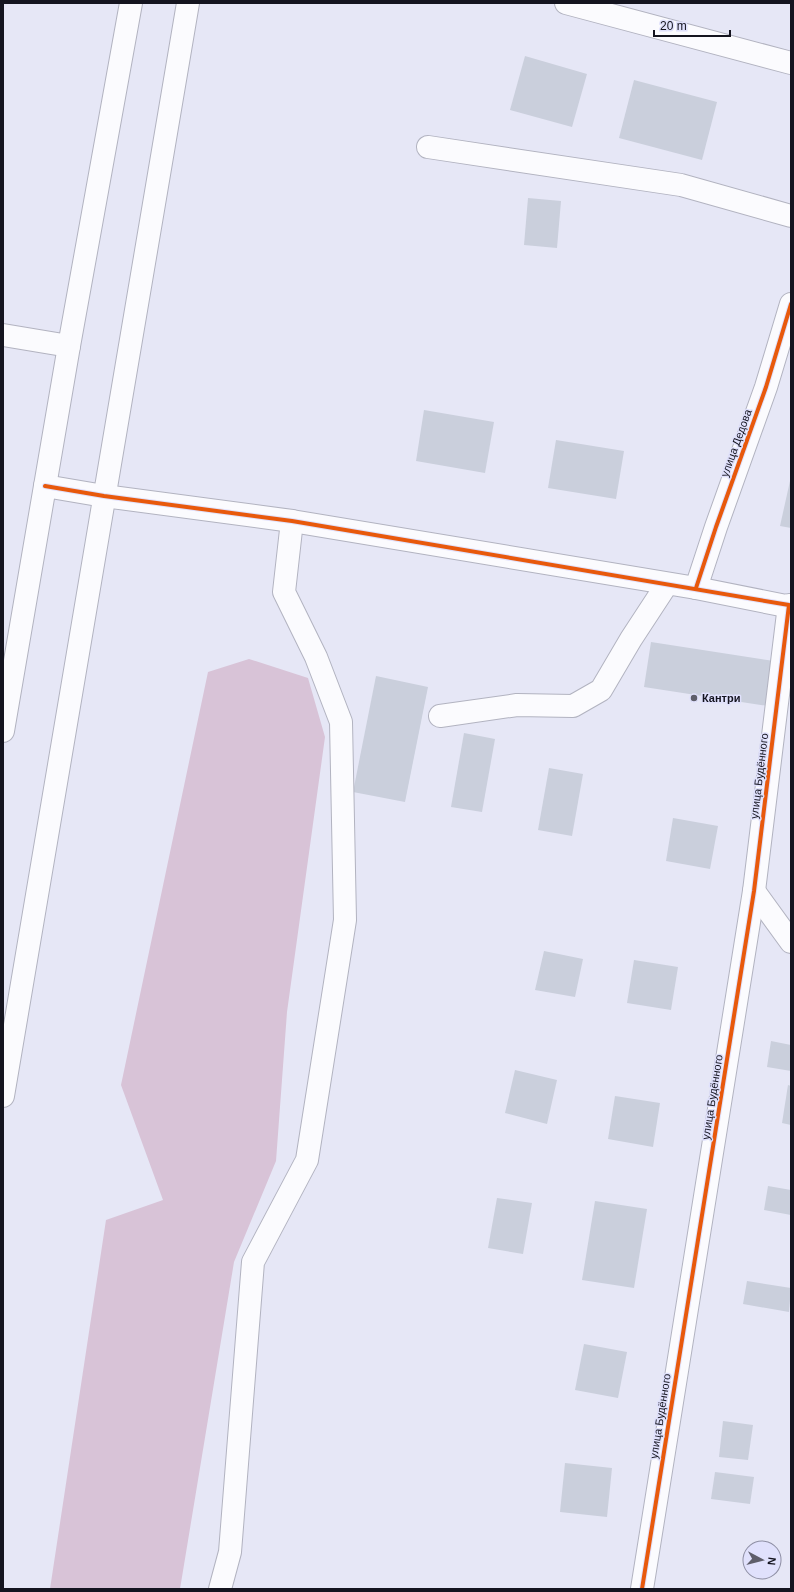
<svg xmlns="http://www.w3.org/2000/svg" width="794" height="1592" font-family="Arial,sans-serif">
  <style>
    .forest { fill: #d8c3d7 }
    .building { fill: #cacfdc }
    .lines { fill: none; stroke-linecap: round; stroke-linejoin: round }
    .minor-casing { stroke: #b2b3c0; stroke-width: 24 }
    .highway-casing { stroke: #b2b3c0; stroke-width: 24 }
    .minor { stroke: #fbfbfe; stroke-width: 22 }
    .highway { stroke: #fbfbfe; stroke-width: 22 }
    .cycleway-casing { stroke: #e0e1fc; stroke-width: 6 }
    .cycleway { stroke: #e8590c; stroke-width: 4 }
    .poi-dot { fill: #5e5e6a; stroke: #e0e1fc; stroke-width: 1.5 }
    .labels { text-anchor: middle; stroke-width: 3; stroke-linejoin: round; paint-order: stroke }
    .street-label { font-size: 11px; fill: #14141f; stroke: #e0e1fc }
    .poi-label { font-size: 11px; font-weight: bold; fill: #14141f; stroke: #e0e1fc; text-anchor: start }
  </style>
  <rect width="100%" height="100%" fill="#e6e7f6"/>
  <polygon class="forest" points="249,659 308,678 325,737 287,1012 276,1161 234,1262 180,1589 50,1589 106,1220 163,1200 121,1085 208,672"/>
  <g class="building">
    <polygon points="525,56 587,74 572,127 510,110"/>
    <polygon points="634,80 717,102 702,160 619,138"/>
    <polygon points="528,198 561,201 557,248 524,245"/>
    <polygon points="424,410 494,422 485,473 416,461"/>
    <polygon points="556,440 624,451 616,499 548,488"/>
    <polygon points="790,481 791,481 791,528 780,526"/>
    <polygon points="651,642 774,661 768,706 644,687"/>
    <polygon points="376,676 428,687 405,802 353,792"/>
    <polygon points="464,733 495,739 482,812 451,807"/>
    <polygon points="549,768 583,774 572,836 538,830"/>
    <polygon points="673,818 718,826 710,869 666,861"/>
    <polygon points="544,951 583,959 575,997 535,990"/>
    <polygon points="634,960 678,967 671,1010 627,1003"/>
    <polygon points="771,1041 791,1045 791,1071 767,1067"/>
    <polygon points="515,1070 557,1080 547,1124 505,1113"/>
    <polygon points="788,1085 791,1086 791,1125 782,1123"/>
    <polygon points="615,1096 660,1103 653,1147 608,1139"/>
    <polygon points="768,1186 791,1190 791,1215 764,1210"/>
    <polygon points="497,1198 532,1203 523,1254 488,1248"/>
    <polygon points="595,1201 647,1209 634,1288 582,1280"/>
    <polygon points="747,1281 791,1288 789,1312 743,1304"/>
    <polygon points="584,1344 627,1352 618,1398 575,1390"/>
    <polygon points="723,1421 753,1425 748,1460 719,1457"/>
    <polygon points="565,1463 612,1468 607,1517 560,1512"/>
    <polygon points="715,1472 754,1477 750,1504 711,1499"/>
  </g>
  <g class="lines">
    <g class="minor-casing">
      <g id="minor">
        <polyline points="566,3 791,63"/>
        <polyline points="428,147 681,185 791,216"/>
        <polyline points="3,335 69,346"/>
        <polyline points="45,486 104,496 292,521 696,588 791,607"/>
        <polyline points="696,588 716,527 766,387 791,304"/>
        <polyline points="440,716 517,705 573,706 601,690 631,639 667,584"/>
        <polyline points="754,891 791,942"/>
        <polyline points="220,1589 230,1552 253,1262 307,1160 345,920 341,722 316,657 284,592 292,521"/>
        <polyline points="642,1589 754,891 789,605"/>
      </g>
    </g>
    <g class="highway-casing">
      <g id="highway">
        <polyline points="3,731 69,346 131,3"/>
        <polyline points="3,1096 188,3"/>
      </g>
    </g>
    <use href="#minor" class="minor"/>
    <use href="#highway" class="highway"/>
    <g class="cycleway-casing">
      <g id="cycleway">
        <polyline points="45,486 104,496 292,521 789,605 754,891 642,1589"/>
        <polyline points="696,588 716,527 766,387 791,304"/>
      </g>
    </g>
    <use href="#cycleway" class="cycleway"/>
  </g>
  <circle class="poi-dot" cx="694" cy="698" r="4"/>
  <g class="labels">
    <g class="street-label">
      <text transform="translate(736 443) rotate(-70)" y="4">улица Дедова</text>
      <text transform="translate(759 776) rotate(-83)" y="4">улица Будённого</text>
      <text transform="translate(712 1097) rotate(-81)" y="4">улица Будённого</text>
      <text transform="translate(660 1416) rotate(-81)" y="4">улица Будённого</text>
    </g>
    <g class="poi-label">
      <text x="702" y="702">Кантри</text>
    </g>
  </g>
  <rect width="794" height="1592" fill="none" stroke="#14141f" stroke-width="8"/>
  <g transform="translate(762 1560) rotate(97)"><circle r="19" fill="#e0e1fc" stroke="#8e8fa4"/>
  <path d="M0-3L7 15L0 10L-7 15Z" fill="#5e5e6a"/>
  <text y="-6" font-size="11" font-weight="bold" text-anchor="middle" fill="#14141f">N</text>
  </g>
  <path d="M654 30v6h76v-6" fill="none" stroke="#14141f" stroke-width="2"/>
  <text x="660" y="30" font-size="12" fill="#14141f" stroke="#e0e1fc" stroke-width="3" paint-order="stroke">20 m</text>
</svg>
